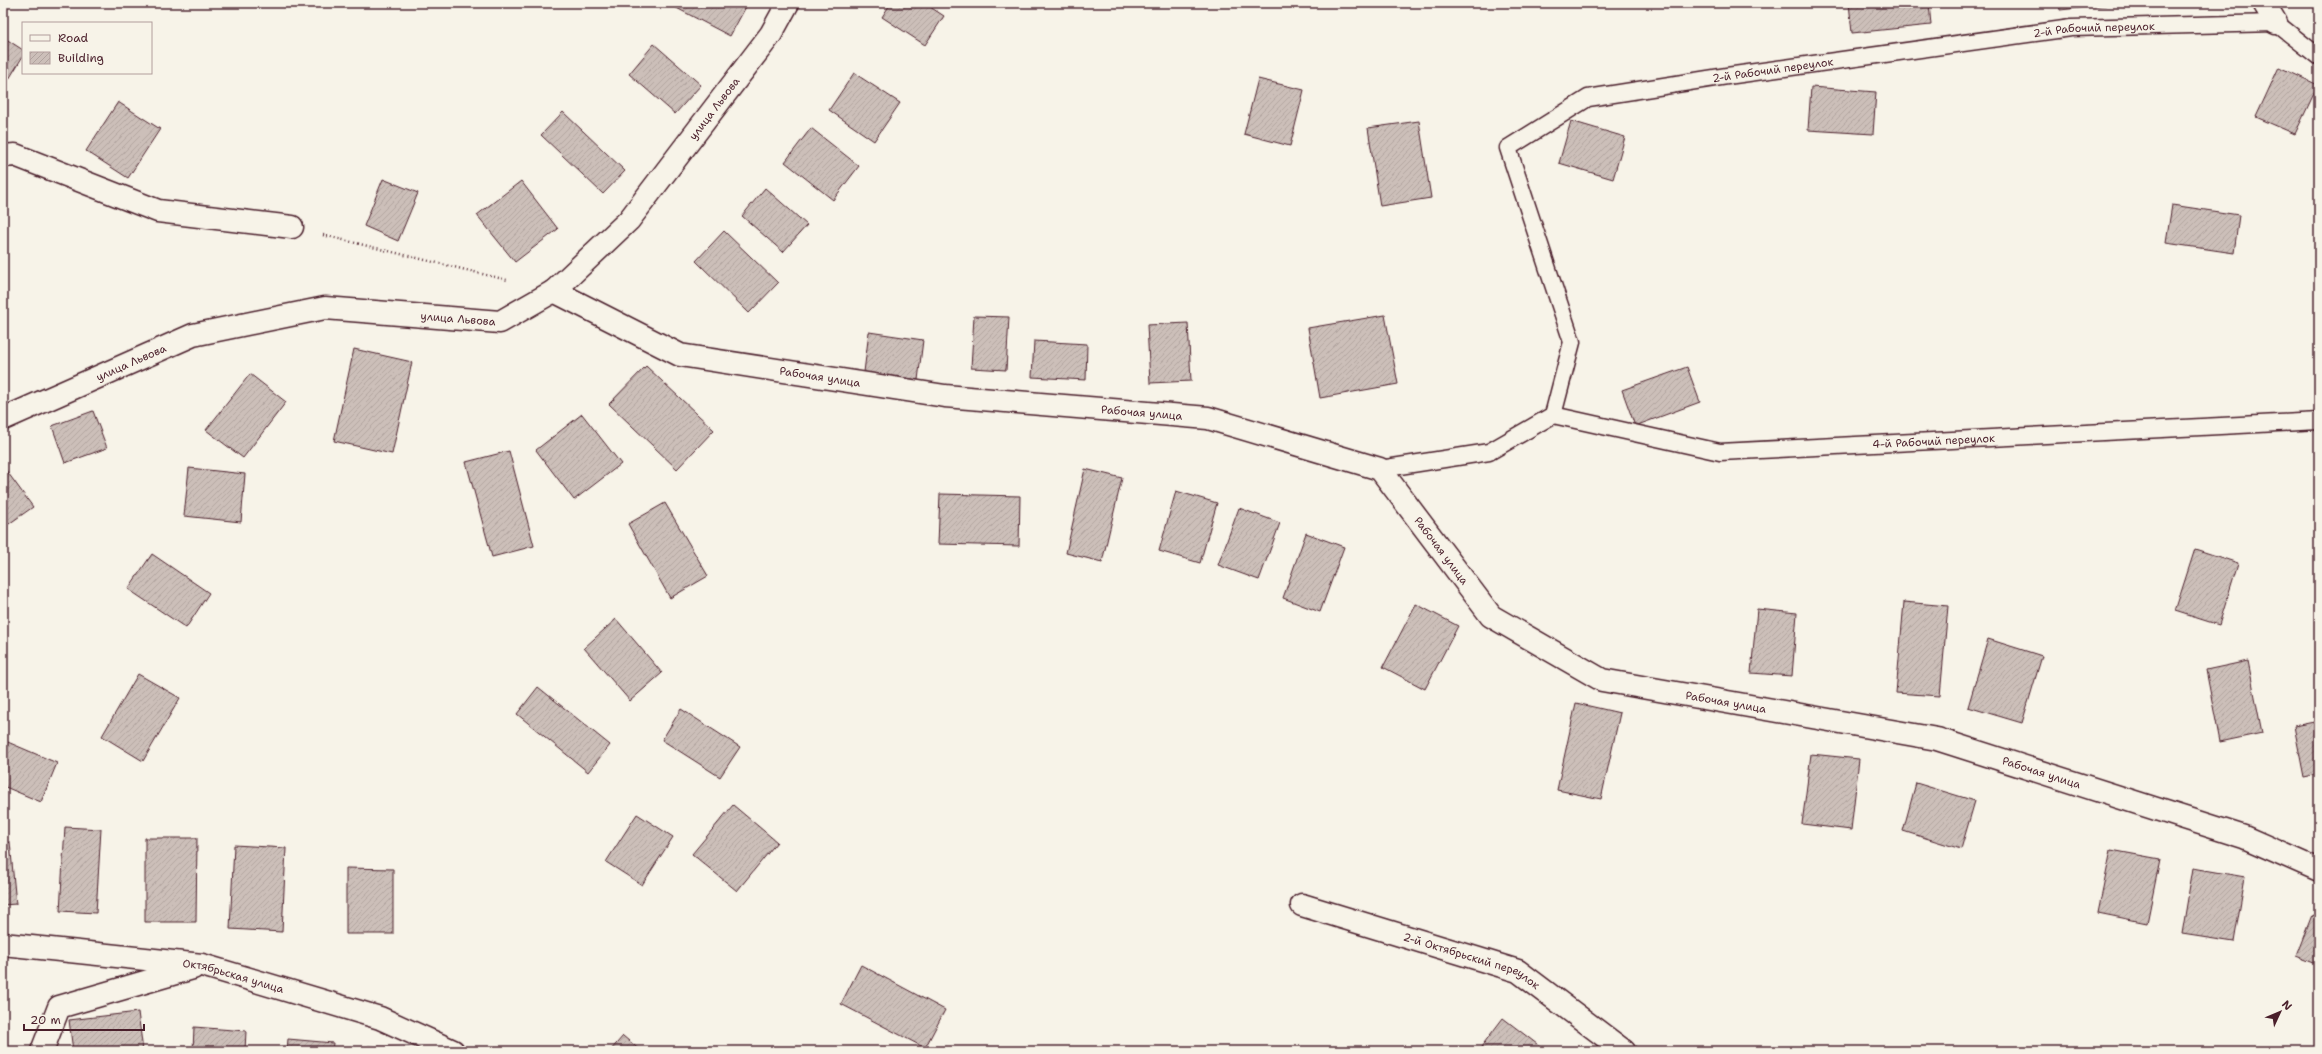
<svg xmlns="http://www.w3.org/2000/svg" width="2322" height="1054" font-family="'Shantell Sans',sans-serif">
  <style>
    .building { fill: url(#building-hatch); stroke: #4a1f2b }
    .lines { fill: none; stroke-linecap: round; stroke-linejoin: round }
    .service-casing { stroke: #4a1f2b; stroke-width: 19 }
    .minor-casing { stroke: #4a1f2b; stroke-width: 25 }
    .path { stroke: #4a1f2b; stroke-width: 2.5; stroke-dasharray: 1 3; stroke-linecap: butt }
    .service { stroke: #f7f3e8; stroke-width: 16 }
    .minor { stroke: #f7f3e8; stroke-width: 22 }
    .labels { text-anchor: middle; stroke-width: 3; stroke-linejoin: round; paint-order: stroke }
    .street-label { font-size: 11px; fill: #4a1f2b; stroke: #f7f3e8 }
  </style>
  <defs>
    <pattern id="building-hatch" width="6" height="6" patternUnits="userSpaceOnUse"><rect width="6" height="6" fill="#ccbfb9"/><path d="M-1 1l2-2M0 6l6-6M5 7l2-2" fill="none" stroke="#b1a49f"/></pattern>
  </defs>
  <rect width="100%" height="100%" fill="#f7f3e8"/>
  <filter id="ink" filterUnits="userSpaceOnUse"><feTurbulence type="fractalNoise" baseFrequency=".025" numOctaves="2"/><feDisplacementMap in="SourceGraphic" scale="8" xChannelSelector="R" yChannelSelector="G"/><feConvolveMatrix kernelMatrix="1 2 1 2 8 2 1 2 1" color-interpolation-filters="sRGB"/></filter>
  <g filter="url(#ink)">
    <g class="building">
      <polygon points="667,3 748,3 730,36"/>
      <polygon points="891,3 924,3 944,16 925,45 882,17"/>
      <polygon points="1849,3 1929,3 1931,25 1852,33"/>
      <polygon points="2059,3 2105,3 2106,5 2060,10"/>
      <polygon points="3,37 23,50 23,56 3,89"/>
      <polygon points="654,44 701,85 675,114 629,74"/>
      <polygon points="2279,67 2318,85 2295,134 2256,117"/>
      <polygon points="854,73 900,103 874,141 829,110"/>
      <polygon points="1258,79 1304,90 1290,146 1244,134"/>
      <polygon points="1811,87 1876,92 1873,134 1808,130"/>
      <polygon points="118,102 160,129 128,178 86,151"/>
      <polygon points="563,112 625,171 603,194 541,135"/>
      <polygon points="1419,121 1431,198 1380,206 1368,128"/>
      <polygon points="1571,121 1625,137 1613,179 1559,163"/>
      <polygon points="811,128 859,166 833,200 785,162"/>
      <polygon points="383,179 418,193 398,241 364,226"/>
      <polygon points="521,181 558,229 515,262 477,215"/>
      <polygon points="765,188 807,225 783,252 742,216"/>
      <polygon points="2172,205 2239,215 2234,253 2166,243"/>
      <polygon points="724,231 778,283 749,313 696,261"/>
      <polygon points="1385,315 1398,384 1320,398 1308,328"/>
      <polygon points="974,316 1009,317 1006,370 971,368"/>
      <polygon points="1188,323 1191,381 1150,383 1147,325"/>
      <polygon points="869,332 923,340 918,380 864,372"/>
      <polygon points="1034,341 1087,344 1086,380 1032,377"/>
      <polygon points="354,349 412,362 392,454 334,441"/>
      <polygon points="646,366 714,430 677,469 609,404"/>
      <polygon points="1687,367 1700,402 1635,426 1622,390"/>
      <polygon points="250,374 286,402 243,458 206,430"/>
      <polygon points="93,411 107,448 65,463 52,426"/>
      <polygon points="582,414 621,464 574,500 536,450"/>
      <polygon points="509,451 534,546 492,557 466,462"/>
      <polygon points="3,466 33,507 3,528"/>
      <polygon points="189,468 245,474 241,522 184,516"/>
      <polygon points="1085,469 1122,478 1102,562 1066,553"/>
      <polygon points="1176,491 1217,503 1200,563 1159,551"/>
      <polygon points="940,494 1020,496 1019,546 938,544"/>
      <polygon points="665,503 708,576 670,598 628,524"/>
      <polygon points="1239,508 1280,523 1259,580 1218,565"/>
      <polygon points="1306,533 1344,547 1320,612 1283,598"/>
      <polygon points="2195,549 2238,563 2219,625 2175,611"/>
      <polygon points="152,554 209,593 186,628 128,589"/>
      <polygon points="1904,602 1948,606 1940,696 1896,693"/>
      <polygon points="1416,604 1458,626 1425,689 1383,667"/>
      <polygon points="1757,609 1797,613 1792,676 1751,673"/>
      <polygon points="616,619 662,673 630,701 584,648"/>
      <polygon points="1988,639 2042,656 2022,723 1968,707"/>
      <polygon points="2248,661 2262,733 2220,742 2206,670"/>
      <polygon points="138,674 180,698 143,761 102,736"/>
      <polygon points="538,687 610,745 588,772 517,714"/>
      <polygon points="1576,703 1620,713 1601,799 1557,790"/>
      <polygon points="681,709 740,747 720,777 662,740"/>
      <polygon points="2319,721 2319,774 2304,777 2294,726"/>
      <polygon points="3,740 57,763 41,802 3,786"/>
      <polygon points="1811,754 1859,759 1851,830 1802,824"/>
      <polygon points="1916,783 1975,801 1961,849 1903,831"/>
      <polygon points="733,805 777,842 737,891 692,854"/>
      <polygon points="637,814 673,837 642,885 606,862"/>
      <polygon points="65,827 101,829 96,913 60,911"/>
      <polygon points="145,838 197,838 196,922 145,922"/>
      <polygon points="10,842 16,904 3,905 3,843"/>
      <polygon points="234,845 286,848 282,932 230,929"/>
      <polygon points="2111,850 2160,859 2147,923 2098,913"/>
      <polygon points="346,868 393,869 393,934 346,934"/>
      <polygon points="2193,868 2245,877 2234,942 2182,934"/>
      <polygon points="2312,915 2319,918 2319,965 2296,956"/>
      <polygon points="861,965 945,1010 925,1048 841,1004"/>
      <polygon points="138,1012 143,1051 73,1051 69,1020"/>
      <polygon points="1503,1018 1546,1051 1478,1051"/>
      <polygon points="194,1027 246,1031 245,1051 193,1051"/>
      <polygon points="623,1036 641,1051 610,1051"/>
      <polygon points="288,1039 333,1043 332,1051 287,1051"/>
      <polygon points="368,1046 410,1049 410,1051 367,1051"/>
    </g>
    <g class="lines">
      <g class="service-casing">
        <g id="service">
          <path id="s1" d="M 1553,415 L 1572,342 L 1508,148 L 1588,98 L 1727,76 L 2071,28 L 2276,23 L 2319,57"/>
          <path id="s2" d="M 1553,415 L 1720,452 L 2319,421"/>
          <polyline points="1380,469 1489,452 1553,415"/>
        </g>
      </g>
      <g class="minor-casing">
        <g id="minor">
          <polyline points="2264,3 2276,23"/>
          <polyline points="3,156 15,155 158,211 292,227"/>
          <path id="s3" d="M 554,291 L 680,355 L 945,396 L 1208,418 L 1380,469 L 1491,616 L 1602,680 L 1937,739 L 2244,837 L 2319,870"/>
          <path id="s4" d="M 3,419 L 193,335 L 325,308 L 500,322 L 554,291 L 629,220 L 771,34 L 788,3"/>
          <path id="s5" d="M 1302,905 L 1518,971 L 1624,1051"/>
          <path id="s6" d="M 3,944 L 202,965 L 380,1018 L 453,1051"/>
          <polyline points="42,1051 59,1007 193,968"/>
        </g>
      </g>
      <polyline class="path" points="323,235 507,280"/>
      <use href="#service" class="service"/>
      <use href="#minor" class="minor"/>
    </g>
  </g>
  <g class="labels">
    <g class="street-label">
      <text dy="4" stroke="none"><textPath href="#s1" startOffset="885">2-й Рабочий переулок</textPath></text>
      <text dy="4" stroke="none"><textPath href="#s1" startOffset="561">2-й Рабочий переулок</textPath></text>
      <text dy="4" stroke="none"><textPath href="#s4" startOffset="824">улица Львова</textPath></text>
      <text dy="4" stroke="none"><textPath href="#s4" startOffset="476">улица Львова</textPath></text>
      <text dy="4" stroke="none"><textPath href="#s4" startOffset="140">улица Львова</textPath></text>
      <text dy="4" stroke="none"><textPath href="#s3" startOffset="283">Рабочая улица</textPath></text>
      <text dy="4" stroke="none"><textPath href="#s3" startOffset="607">Рабочая улица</textPath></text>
      <text dy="4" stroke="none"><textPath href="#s2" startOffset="385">4-й Рабочий переулок</textPath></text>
      <text dy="4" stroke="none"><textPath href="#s3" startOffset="955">Рабочая улица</textPath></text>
      <text dy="4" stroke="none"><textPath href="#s3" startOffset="1291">Рабочая улица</textPath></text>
      <text dy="4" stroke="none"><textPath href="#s3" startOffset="1615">Рабочая улица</textPath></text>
      <text dy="4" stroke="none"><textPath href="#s5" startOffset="179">2-й Октябрьский переулок</textPath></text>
      <text dy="4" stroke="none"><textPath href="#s6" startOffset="233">Октябрьская улица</textPath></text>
    </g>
  </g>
  <rect width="2322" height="1054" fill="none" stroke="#f7f3e8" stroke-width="16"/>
  <rect x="8" y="8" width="2306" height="1038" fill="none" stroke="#4a1f2b" stroke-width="1.5" filter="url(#ink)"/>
  <rect x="22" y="22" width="130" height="52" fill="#f7f3e8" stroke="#b29e9c"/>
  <rect x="30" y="35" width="20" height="6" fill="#f7f3e8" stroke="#b29e9c"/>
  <text x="58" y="42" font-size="12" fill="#4a1f2b">Road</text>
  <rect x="30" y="52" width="20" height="12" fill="url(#building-hatch)" stroke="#b29e9c"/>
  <text x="58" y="62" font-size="12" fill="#4a1f2b">Building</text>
  <g transform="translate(2280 1012) rotate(46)" stroke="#f7f3e8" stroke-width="3" paint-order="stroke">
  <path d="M0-3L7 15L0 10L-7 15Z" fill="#4a1f2b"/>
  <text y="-6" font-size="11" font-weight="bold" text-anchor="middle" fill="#4a1f2b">N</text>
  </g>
  <path d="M24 1024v6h120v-6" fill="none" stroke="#4a1f2b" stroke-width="2"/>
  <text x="30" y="1024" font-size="12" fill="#4a1f2b" stroke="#f7f3e8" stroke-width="3" paint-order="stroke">20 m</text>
</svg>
